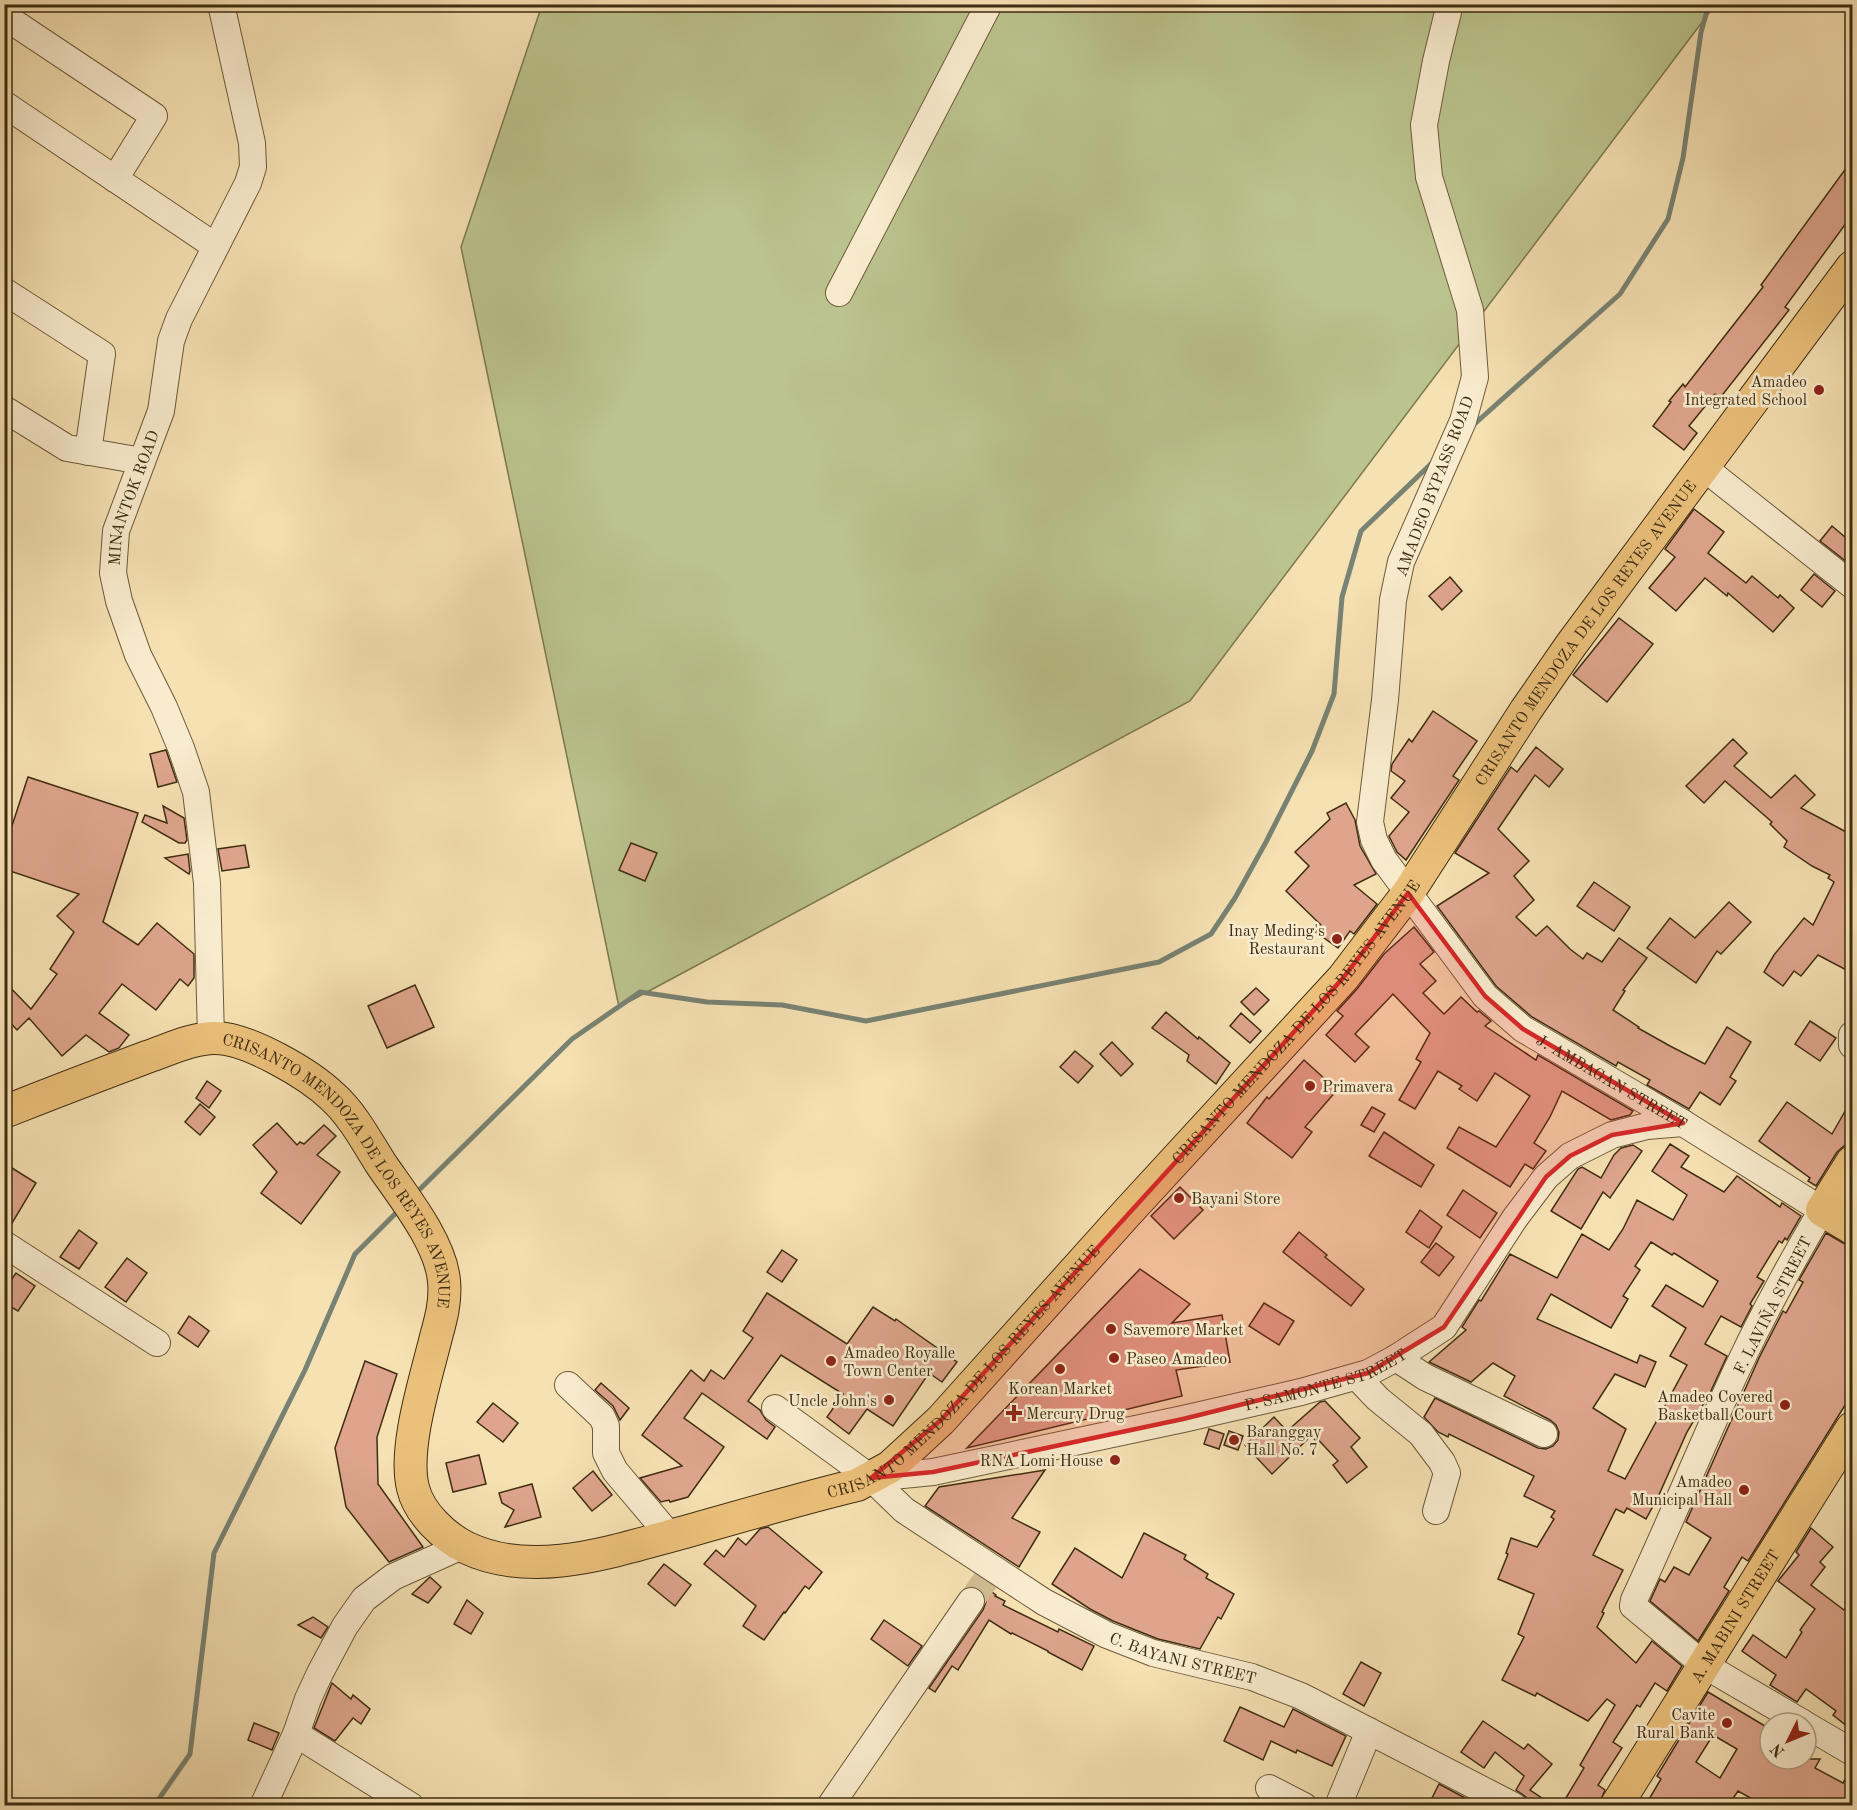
<svg xmlns="http://www.w3.org/2000/svg" width="1857" height="1810" font-family="'Old Standard TT',serif">
  <style>
    .green { fill: #bbc38e; stroke: #7d7850; stroke-width: 1.5 }
    .lines { fill: none; stroke-linecap: round; stroke-linejoin: round }
    .stream { stroke: #788373; stroke-width: 5 }
    .building { fill: #dea58c; stroke: #3f2d12; stroke-width: 1.5; fill-rule: evenodd }
    .minor-tunnel { stroke: #d1bd93; stroke-width: 26; stroke-dasharray: 26 13; stroke-linecap: butt }
    .minor-casing { stroke: #6d5a3a; stroke-width: 28 }
    .major-casing { stroke: #3f2d12; stroke-width: 34 }
    .minor { stroke: #f9ecce; stroke-width: 26 }
    .major { stroke: #ebc07a; stroke-width: 32 }
    .marked { fill: #d62828; fill-opacity: 0.2; stroke: #d62828; stroke-width: 4.5; stroke-linejoin: round }
    .poi-dot { fill: #8f2418; stroke: #f9ecce; stroke-width: 2 }
    .labels { text-anchor: middle; stroke-width: 5; stroke-linejoin: round; paint-order: stroke }
    .poi-label { font-size: 16px; fill: #3f2d12; stroke: #f9ecce; text-anchor: end }
    .street-label { font-size: 16px; fill: #3f2d12; stroke: #f9ecce }
  </style>
  <rect width="100%" height="100%" fill="#f6e1b3"/>
  <filter id="stains"><feTurbulence type="fractalNoise" baseFrequency=".00333" numOctaves="4"/><feColorMatrix values="0 0 0 0 .2 0 0 0 0 .09 0 0 0 0 .02 0 0 0 .5 -.17"/></filter>
  <radialGradient id="worn" r=".72"><stop offset=".6" stop-color="#630" stop-opacity="0"/><stop offset="1" stop-color="#630" stop-opacity=".3"/></radialGradient>
  <polygon class="green" points="542,5 1715,5 1190,701 619,1007 461,247"/>
  <g class="lines">
    <g class="stream">
      <polyline points="1470,428 1620,294 1668,219 1683,158 1701,32 1709,4"/>
      <polyline points="415,1194 572,1039 640,992 707,1002 782,1005 866,1021 1159,962 1211,934 1235,898 1266,842 1312,751 1334,694 1342,597 1361,531 1435,460"/>
      <polyline points="154,1806 190,1754 214,1553 305,1370 355,1254 400,1209"/>
    </g>
  </g>
  <g class="building">
    <polygon points="1852,160 1852,215 1785,307 1789,310 1720,398 1715,394 1689,426 1697,433 1684,450 1653,426 1671,402 1669,401 1683,384 1685,387 1763,287 1761,285"/>
    <polygon points="1694,509 1724,532 1708,553 1746,583 1752,576 1778,598 1780,595 1794,608 1773,632 1728,593 1727,596 1705,578 1676,611 1649,588 1675,557 1665,549"/>
    <polygon points="1832,526 1852,543 1852,566 1820,541"/>
    <polygon points="1814,574 1835,591 1822,607 1801,590"/>
    <polygon points="1450,577 1462,591 1442,610 1429,596"/>
    <polygon points="1619,618 1653,644 1607,702 1573,675"/>
    <polygon points="1433,711 1477,741 1453,776 1459,780 1406,860 1397,852 1389,836 1409,812 1391,798 1405,781 1391,771 1392,764 1409,739 1412,742"/>
    <polygon points="1733,739 1747,753 1734,766 1771,798 1795,775 1815,795 1801,808 1852,835 1852,973 1818,955 1801,976 1794,971 1783,986 1764,972 1774,955 1804,918 1813,925 1834,882 1828,878 1830,875 1812,866 1784,847 1787,841 1770,824 1772,822 1725,781 1704,803 1686,786"/>
    <polygon points="1536,747 1563,769 1549,787 1535,775 1498,829 1529,861 1514,876 1534,900 1516,917 1536,936 1547,926 1570,949 1583,959 1587,953 1602,962 1619,938 1647,958 1623,990 1625,991 1613,1010 1639,1027 1638,1028 1670,1046 1705,1064 1727,1027 1751,1042 1730,1077 1736,1081 1720,1105 1700,1092 1689,1109 1647,1085 1650,1080 1618,1062 1616,1066 1532,1017 1496,986 1437,906 1489,873 1455,853 1511,767 1517,772"/>
    <polygon points="166,750 177,782 158,787 150,754"/>
    <polygon points="28,777 138,813 103,922 138,945 157,923 194,954 194,978 188,986 180,979 156,1010 122,984 99,1013 129,1035 119,1048 109,1052 86,1035 62,1056 29,1018 17,1030 4,1016 4,981 31,1009 57,974 50,969 74,932 57,916 79,894 4,869 4,850"/>
    <polygon points="1346,803 1355,820 1360,846 1376,874 1354,885 1377,904 1354,934 1350,931 1338,948 1316,932 1321,925 1286,891 1309,866 1295,852 1330,819 1327,813"/>
    <polygon points="163,806 184,818 187,840 185,843 179,843 142,822 145,815 167,823"/>
    <polygon points="631,843 657,853 645,881 619,870"/>
    <polygon points="245,845 249,867 222,871 218,849"/>
    <polygon points="188,854 190,871 189,874 165,858"/>
    <polygon points="1594,882 1630,907 1614,931 1577,906"/>
    <polygon points="1729,902 1751,922 1721,954 1717,951 1696,983 1647,948 1670,918 1695,938"/>
    <polygon points="1414,927 1434,952 1420,964 1436,981 1423,993 1444,1014 1461,997 1477,1012 1479,1011 1491,1021 1485,1026 1536,1060 1538,1055 1633,1111 1630,1115 1611,1120 1562,1091 1550,1117 1534,1143 1546,1151 1533,1169 1525,1164 1510,1187 1447,1148 1459,1127 1496,1147 1530,1096 1495,1073 1477,1101 1459,1089 1462,1086 1438,1071 1415,1109 1399,1100 1421,1062 1416,1059 1430,1033 1393,994 1355,1034 1369,1047 1355,1062 1326,1035 1343,1016 1337,1011 1357,989 1384,954"/>
    <polygon points="415,985 434,1027 387,1048 368,1006"/>
    <polygon points="1256,988 1269,1000 1254,1015 1241,1002"/>
    <polygon points="1166,1012 1198,1039 1199,1037 1230,1063 1216,1084 1187,1061 1189,1055 1152,1028"/>
    <polygon points="1241,1013 1261,1031 1250,1043 1230,1026"/>
    <polygon points="1810,1021 1836,1038 1820,1061 1795,1044"/>
    <polygon points="1112,1042 1133,1064 1121,1076 1100,1054"/>
    <polygon points="1075,1051 1093,1066 1078,1083 1060,1067"/>
    <polygon points="1304,1060 1337,1090 1305,1127 1312,1132 1292,1158 1247,1123 1267,1097 1269,1099"/>
    <polygon points="207,1081 221,1091 209,1108 196,1098"/>
    <polygon points="1852,1099 1852,1144 1844,1146 1837,1152 1816,1186 1808,1181 1810,1178 1759,1141 1787,1102 1832,1134"/>
    <polygon points="200,1104 215,1117 200,1135 185,1122"/>
    <polygon points="1372,1107 1385,1114 1374,1132 1361,1125"/>
    <polygon points="277,1123 297,1145 300,1142 304,1144 324,1125 336,1136 317,1155 340,1172 301,1224 261,1193 277,1172 253,1145"/>
    <polygon points="1384,1132 1434,1165 1421,1187 1369,1156"/>
    <path d="M 1670,1144 L 1689,1156 L 1681,1167 L 1724,1192 L 1737,1176 L 1780,1207 L 1782,1203 L 1801,1216 L 1787,1240 L 1785,1238 L 1782,1243 L 1779,1241 L 1757,1277 L 1764,1281 L 1750,1304 L 1752,1306 L 1741,1327 L 1721,1316 L 1705,1344 L 1727,1356 L 1710,1393 L 1687,1432 L 1658,1497 L 1646,1519 L 1627,1508 L 1624,1513 L 1616,1509 L 1593,1555 L 1623,1570 L 1602,1612 L 1604,1613 L 1597,1627 L 1636,1663 L 1652,1641 L 1682,1666 L 1667,1691 L 1655,1683 L 1640,1707 L 1637,1705 L 1613,1742 L 1622,1748 L 1598,1785 L 1605,1790 L 1598,1806 L 1561,1806 L 1584,1768 L 1580,1765 L 1615,1705 L 1607,1699 L 1588,1721 L 1537,1693 L 1535,1696 L 1502,1680 L 1524,1637 L 1518,1634 L 1534,1594 L 1498,1579 L 1508,1554 L 1506,1553 L 1511,1538 L 1537,1547 L 1554,1519 L 1551,1517 L 1555,1511 L 1524,1496 L 1534,1476 L 1449,1434 L 1448,1437 L 1438,1432 L 1424,1417 L 1435,1398 L 1538,1448 L 1546,1449 L 1553,1446 L 1558,1440 L 1559,1432 L 1556,1425 L 1550,1420 L 1504,1396 L 1515,1376 L 1493,1363 L 1471,1382 L 1429,1362 L 1466,1330 L 1462,1327 L 1479,1300 L 1481,1301 L 1510,1254 L 1557,1278 L 1582,1234 L 1609,1250 L 1623,1229 L 1637,1200 L 1673,1220 L 1687,1195 L 1652,1171 ZM 1651,1242 L 1672,1255 L 1674,1253 L 1718,1281 L 1703,1307 L 1666,1285 L 1652,1306 L 1686,1328 L 1670,1356 L 1687,1365 L 1625,1479 L 1608,1471 L 1626,1429 L 1593,1408 L 1615,1374 L 1645,1387 L 1656,1362 L 1640,1355 L 1637,1363 L 1537,1319 L 1551,1294 L 1611,1328 L 1628,1299 L 1623,1296 L 1640,1270 L 1635,1266 Z"/>
    <polygon points="1633,1145 1642,1151 1610,1198 1603,1192 1581,1229 1551,1211 1578,1169 1582,1167 1601,1178 1614,1155 1621,1148"/>
    <polygon points="4,1163 36,1183 8,1230 4,1229"/>
    <polygon points="1180,1187 1203,1210 1174,1239 1151,1216"/>
    <polygon points="1463,1190 1497,1213 1480,1238 1447,1215"/>
    <polygon points="1420,1210 1442,1227 1429,1248 1406,1232"/>
    <polygon points="79,1230 97,1243 79,1269 60,1257"/>
    <polygon points="1299,1232 1327,1255 1325,1257 1364,1289 1351,1306 1283,1252"/>
    <polygon points="1826,1233 1843,1243 1852,1246 1852,1394 1748,1561 1742,1557 1724,1587 1729,1591 1698,1641 1650,1601 1660,1579 1665,1582 1674,1567 1689,1575 1711,1538 1686,1522 1759,1358 1783,1311 1786,1313 1803,1282 1799,1280"/>
    <polygon points="1436,1243 1454,1257 1439,1276 1421,1262"/>
    <polygon points="782,1250 797,1260 782,1282 767,1272"/>
    <polygon points="127,1258 147,1273 126,1302 105,1287"/>
    <polygon points="1140,1269 1190,1304 1172,1323 1222,1315 1230,1362 1176,1370 1182,1396 967,1448"/>
    <polygon points="16,1273 35,1286 18,1311 4,1303 4,1290"/>
    <polygon points="767,1293 847,1344 873,1307 895,1321 896,1319 957,1362 942,1382 929,1373 893,1426 867,1409 849,1434 827,1417 843,1394 781,1355 748,1401 760,1410 766,1420 775,1427 767,1439 702,1393 684,1418 724,1447 688,1497 670,1502 669,1500 661,1502 640,1478 682,1466 642,1435 691,1370 704,1381 711,1370 724,1379 753,1338 743,1331"/>
    <polygon points="1264,1303 1294,1321 1279,1345 1249,1326"/>
    <polygon points="189,1316 209,1331 198,1347 178,1333"/>
    <polygon points="365,1361 397,1374 377,1437 378,1484 423,1547 389,1562 346,1507 335,1448"/>
    <polygon points="601,1383 629,1408 620,1420 613,1406 595,1390"/>
    <polygon points="1325,1401 1360,1438 1351,1447 1367,1467 1347,1483 1333,1465 1338,1461 1313,1434 1272,1474 1245,1445 1274,1417 1287,1431 1320,1402"/>
    <polygon points="493,1403 518,1423 503,1442 477,1422"/>
    <polygon points="1209,1429 1224,1434 1219,1449 1204,1444"/>
    <polygon points="1229,1431 1243,1436 1238,1450 1224,1445"/>
    <polygon points="479,1455 486,1484 453,1492 446,1463"/>
    <polygon points="1045,1470 1012,1518 1040,1532 1019,1567 925,1506 939,1487"/>
    <polygon points="593,1471 612,1495 592,1511 573,1488"/>
    <polygon points="532,1484 541,1517 505,1527 514,1510 502,1503 499,1493"/>
    <polygon points="768,1527 822,1572 809,1589 805,1586 785,1613 784,1612 764,1640 743,1626 756,1606 704,1564 716,1550 724,1557 738,1538 746,1545 760,1529"/>
    <polygon points="1811,1528 1833,1547 1820,1562 1825,1567 1811,1585 1844,1610 1852,1599 1852,1730 1833,1715 1836,1711 1806,1689 1797,1702 1770,1685 1776,1675 1742,1651 1753,1635 1786,1658 1802,1632 1800,1630 1815,1609 1778,1581 1799,1555 1796,1552"/>
    <polygon points="1144,1533 1186,1555 1184,1559 1208,1574 1206,1578 1234,1594 1221,1619 1218,1617 1200,1649 1158,1639 1113,1621 1090,1609 1052,1584 1075,1548 1122,1578"/>
    <polygon points="664,1564 691,1585 675,1606 648,1584"/>
    <polygon points="430,1577 441,1587 428,1603 412,1594"/>
    <polygon points="984,1586 996,1595 995,1596 1005,1601 1003,1605 1058,1632 1059,1629 1094,1646 1082,1670 1048,1652 1048,1651 1012,1633 1011,1634 989,1620 958,1670 952,1666 935,1692 929,1688 983,1610 986,1602 985,1595 981,1590"/>
    <polygon points="467,1600 483,1613 471,1634 454,1624"/>
    <polygon points="313,1617 328,1627 321,1638 298,1625"/>
    <polygon points="884,1620 922,1646 908,1666 871,1639"/>
    <polygon points="1361,1662 1381,1673 1364,1706 1343,1694"/>
    <polygon points="332,1683 351,1699 353,1695 370,1709 361,1724 353,1718 335,1741 314,1728"/>
    <path d="M 1708,1692 L 1770,1729 L 1770,1759 L 1820,1759 L 1815,1768 L 1843,1783 L 1852,1767 L 1852,1806 L 1765,1806 L 1738,1791 L 1728,1806 L 1645,1806 L 1661,1779 L 1657,1776 ZM 1713,1735 L 1737,1749 L 1720,1778 L 1696,1762 Z"/>
    <polygon points="1240,1707 1284,1727 1293,1709 1346,1736 1332,1766 1297,1750 1296,1753 1271,1741 1263,1760 1224,1741"/>
    <polygon points="1483,1721 1524,1749 1528,1744 1552,1764 1530,1790 1554,1806 1529,1806 1526,1797 1516,1790 1524,1776 1495,1752 1484,1768 1461,1752"/>
    <polygon points="254,1723 279,1733 272,1750 248,1740"/>
    <polygon points="1439,1784 1480,1806 1428,1806"/>
  </g>
  <g class="lines">
    <polyline class="minor-tunnel" points="971,1601 987,1578"/>
    <g class="minor-casing">
      <g id="minor">
        <path id="s1" d="M 1450,4 L 1436,61 L 1424,125 L 1429,177 L 1470,310 L 1475,377 L 1463,421 L 1401,562 L 1393,600 L 1385,700 L 1370,822 L 1374,840 L 1384,860 L 1485,996 L 1523,1029 L 1683,1123 L 1822,1210 C 1786,1271 1752,1334 1723,1400 C 1693,1466 1665,1534 1634,1600 L 1633,1606 L 1704,1665 L 1803,1723"/>
        <polyline points="4,16 154,116 115,179"/>
        <polyline points="4,104 215,246"/>
        <polyline points="4,291 102,354 88,452"/>
        <polyline points="839,293 989,4"/>
        <polyline points="4,409 67,448 142,461"/>
        <polyline points="1703,465 1718,479 1852,585"/>
        <polyline points="1852,1035 1852,1045"/>
        <path id="s2" d="M 211,1038 L 207,883 L 196,792 L 181,748 L 164,707 L 138,655 L 119,601 L 113,573 L 116,531 L 161,411 L 171,341 L 179,319 L 248,183 L 253,167 L 252,143 L 221,4"/>
        <polyline points="4,1244 157,1343"/>
        <polyline points="1396,1358 1425,1377 1544,1434"/>
        <polyline points="1357,1377 1378,1399 1421,1434 1442,1462 1447,1473 1436,1511"/>
        <polyline points="568,1385 602,1417 606,1426 606,1453 615,1471 670,1536"/>
        <path id="s3" d="M 775,1408 L 871,1478 L 904,1510 L 1044,1602 L 1107,1635 L 1153,1653 L 1252,1677 L 1301,1696 L 1514,1806"/>
        <path id="s4" d="M 872,1478 L 933,1472 L 1183,1419 L 1301,1392 L 1368,1373 L 1396,1358 L 1444,1327 L 1515,1218 L 1546,1177 L 1570,1156 L 1612,1135 L 1647,1126 L 1683,1123"/>
        <polyline points="1806,1725 1852,1752"/>
        <polyline points="296,1734 411,1806"/>
        <polyline points="1269,1788 1304,1806"/>
        <polyline points="263,1806 296,1734 308,1699 320,1673 345,1626 364,1599 393,1577 462,1546"/>
        <polyline points="830,1806 971,1601"/>
        <polyline points="1338,1806 1369,1731"/>
      </g>
    </g>
    <g class="major-casing">
      <g id="major">
        <path id="s5" d="M 4,1112 C 52,1093 99,1075 147,1057 C 168,1050 192,1038 215,1038 C 248,1038 309,1074 333,1097 C 353,1115 367,1142 381,1164 C 403,1196 441,1243 444,1281 C 446,1301 441,1319 436,1337 C 426,1378 403,1448 413,1488 C 419,1513 444,1537 467,1548 C 535,1580 616,1550 685,1532 C 742,1516 799,1499 857,1485 L 890,1467 L 941,1420 L 1125,1215 L 1343,978 L 1408,893 L 1526,710 L 1571,645 L 1852,267"/>
        <polyline points="1852,1162 1822,1210 1852,1228"/>
        <path id="s6" d="M 1616,1806 L 1852,1428"/>
      </g>
    </g>
    <use href="#minor" class="minor"/>
    <use href="#major" class="major"/>
  </g>
  <path class="marked" d="M 1408,893 L 1485,996 L 1523,1029 L 1683,1123 L 1612,1135 L 1570,1156 L 1546,1177 L 1444,1327 L 1368,1373 L 1183,1419 L 933,1472 L 871,1478 L 941,1420 L 1343,978 Z"/>
  <g class="poi-dot">
    <circle cx="1819" cy="390" r="6"/>
    <circle cx="1337" cy="939" r="6"/>
    <circle cx="1310" cy="1086" r="6"/>
    <circle cx="1179" cy="1198" r="6"/>
    <circle cx="1111" cy="1329" r="6"/>
    <circle cx="1114" cy="1358" r="6"/>
    <circle cx="831" cy="1361" r="6"/>
    <circle cx="1060" cy="1369" r="6"/>
    <circle cx="889" cy="1400" r="6"/>
    <circle cx="1785" cy="1405" r="6"/>
    <path d="M1011 1404h6v6h6v6h-6v6h-6v-6h-6v-6h6z"/>
    <circle cx="1234" cy="1440" r="6"/>
    <circle cx="1115" cy="1460" r="6"/>
    <circle cx="1744" cy="1490" r="6"/>
    <circle cx="1727" cy="1723" r="6"/>
  </g>
  <g class="labels">
    <g class="poi-label">
      <text x="1807" y="387">Amadeo<tspan x="1807" dy="18">Integrated School</tspan></text>
      <text x="1325" y="936">Inay Meding's<tspan x="1325" dy="18">Restaurant</tspan></text>
      <text x="1322" y="1092" text-anchor="start">Primavera</text>
      <text x="1191" y="1204" text-anchor="start">Bayani Store</text>
      <text x="1123" y="1335" text-anchor="start">Savemore Market</text>
      <text x="843" y="1358" text-anchor="start">Amadeo Royalle<tspan x="843" dy="18">Town Center</tspan></text>
      <text x="1126" y="1364" text-anchor="start">Paseo Amadeo</text>
      <text x="1060" y="1394" text-anchor="middle">Korean Market</text>
      <text x="1773" y="1402">Amadeo Covered<tspan x="1773" dy="18">Basketball Court</tspan></text>
      <text x="877" y="1406">Uncle John's</text>
      <text x="1026" y="1419" text-anchor="start">Mercury Drug</text>
      <text x="1246" y="1437" text-anchor="start">Baranggay<tspan x="1246" dy="18">Hall No. 7</tspan></text>
      <text x="1103" y="1466">RNA Lomi House</text>
      <text x="1732" y="1487">Amadeo<tspan x="1732" dy="18">Municipal Hall</tspan></text>
      <text x="1715" y="1720">Cavite<tspan x="1715" dy="18">Rural Bank</tspan></text>
    </g>
    <g class="street-label">
      <text transform="translate(1434 486) rotate(-69)" y="6">AMADEO BYPASS ROAD</text>
      <text dy="6" stroke="none"><textPath href="#s2" startOffset="560">MINANTOK ROAD</textPath></text>
      <text dy="6" stroke="none"><textPath href="#s5" startOffset="2397">CRISANTO MENDOZA DE LOS REYES AVENUE</textPath></text>
      <text dy="6" stroke="none"><textPath href="#s5" startOffset="1911">CRISANTO MENDOZA DE LOS REYES AVENUE</textPath></text>
      <text dy="6" stroke="none"><textPath href="#s1" startOffset="1208">J. AMBAGAN STREET</textPath></text>
      <text dy="6" stroke="none"><textPath href="#s5" startOffset="417">CRISANTO MENDOZA DE LOS REYES AVENUE</textPath></text>
      <text transform="translate(1772 1305) rotate(-63)" y="6">F. LAVIÑA STREET</text>
      <text dy="6" stroke="none"><textPath href="#s5" startOffset="1425">CRISANTO MENDOZA DE LOS REYES AVENUE</textPath></text>
      <text dy="6" stroke="none"><textPath href="#s4" startOffset="465">P. SAMONTE STREET</textPath></text>
      <text dy="6" stroke="none"><textPath href="#s6" startOffset="224">A. MABINI STREET</textPath></text>
      <text dy="6" stroke="none"><textPath href="#s3" startOffset="483">C. BAYANI STREET</textPath></text>
    </g>
  </g>
  <rect width="1857" height="1810" fill="none" stroke="#f6e1b3" stroke-width="24"/>
  <rect x="6" y="6" width="1845" height="1798" fill="none" stroke="#3f2d12" stroke-width="3"/>
  <rect x="12" y="12" width="1833" height="1786" fill="none" stroke="#3f2d12" stroke-width="1.5"/>
  <g transform="translate(1788 1741) rotate(227)"><circle r="28" fill="#f9ecce" stroke="#afa083" stroke-width="1.5"/>
  <path d="M0-4.5L10 22L0 15L-10 22Z" fill="#8f2418"/>
  <text y="-9" font-size="16" font-weight="bold" text-anchor="middle" fill="#3f2d12">N</text>
  </g>
  <rect width="100%" height="100%" filter="url(#stains)"/>
  <rect width="100%" height="100%" fill="url(#worn)"/>
</svg>
